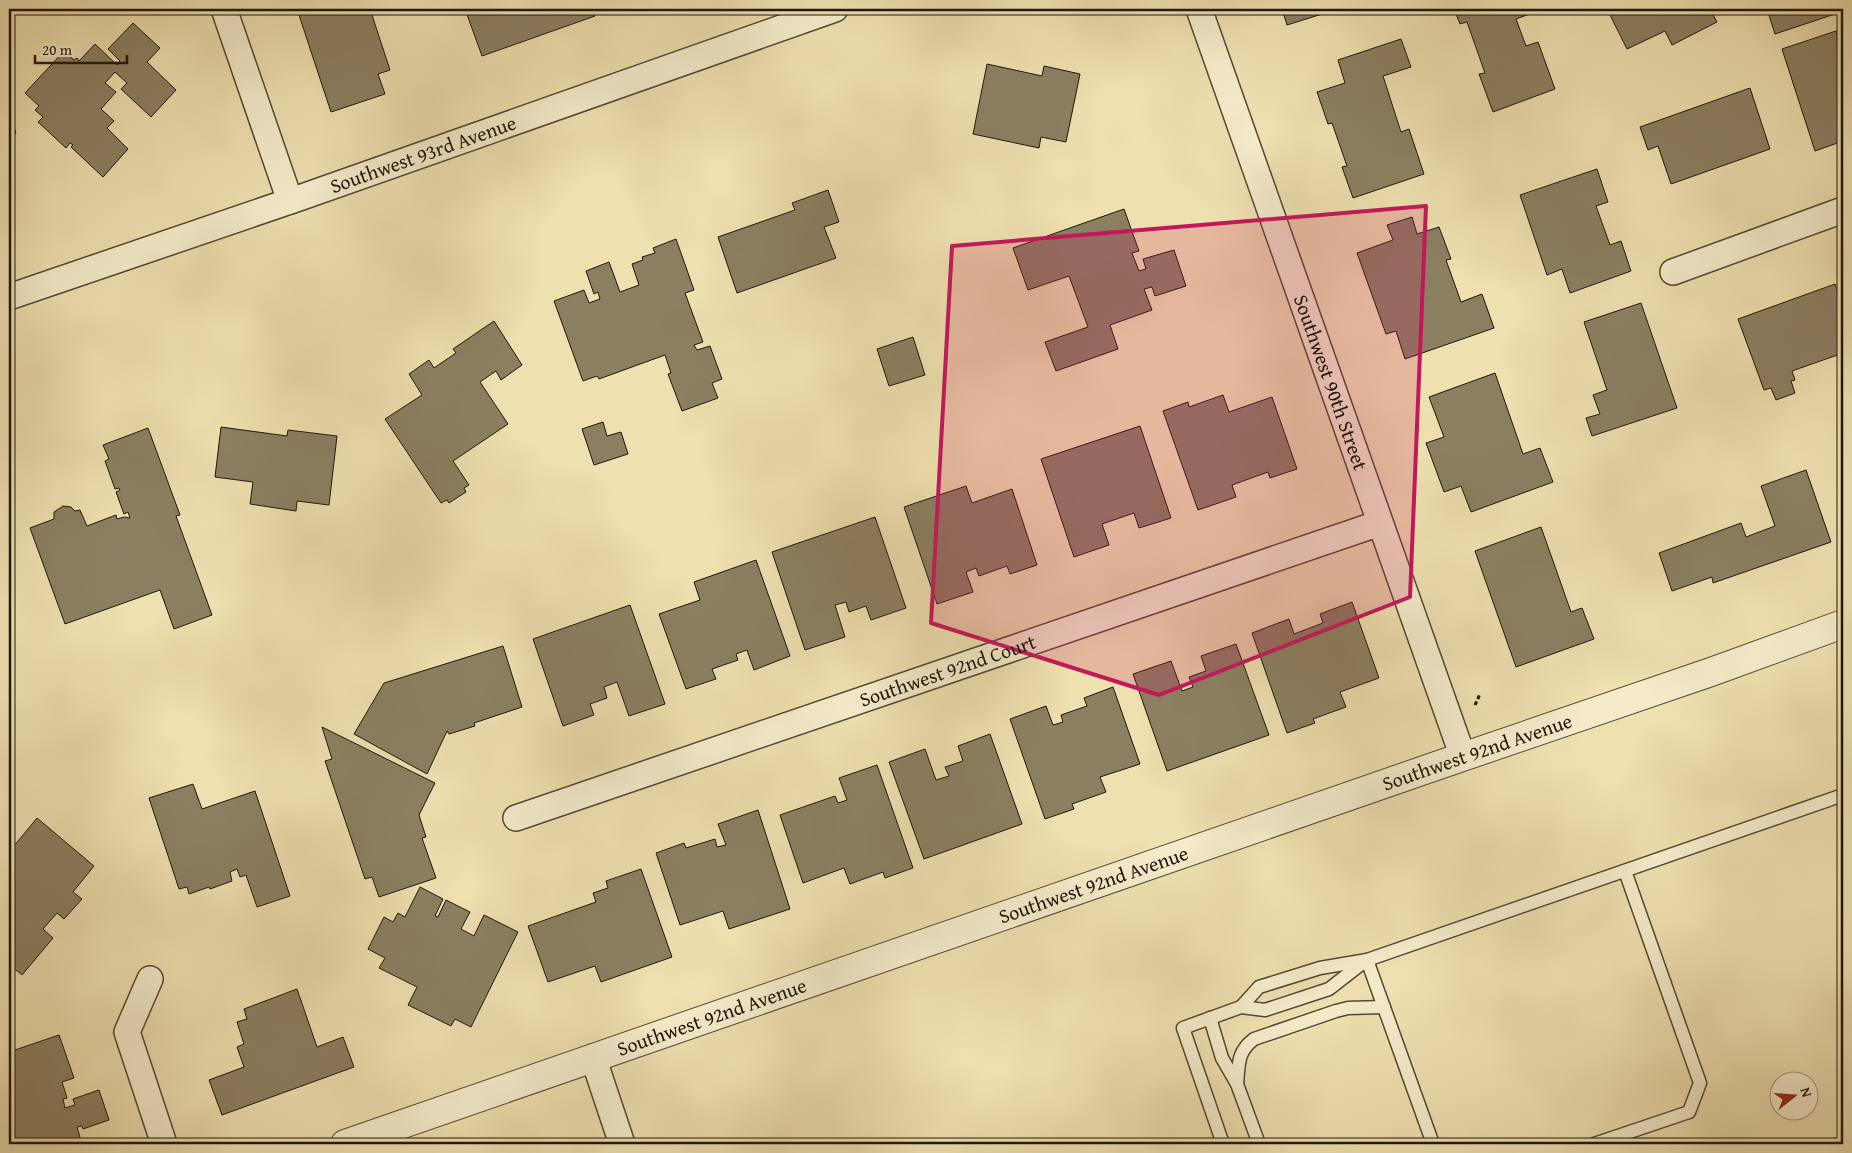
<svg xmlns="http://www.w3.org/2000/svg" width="1852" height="1153" font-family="'Gentium Book Plus',serif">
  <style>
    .building { fill: #8b7f62; stroke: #1f160e }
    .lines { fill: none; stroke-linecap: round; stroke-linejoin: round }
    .service-casing { stroke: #534836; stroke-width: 15 }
    .minor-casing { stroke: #534836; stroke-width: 28 }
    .tertiary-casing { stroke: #534836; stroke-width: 30 }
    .path { stroke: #1f160e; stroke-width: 3; stroke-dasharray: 4 2.5; stroke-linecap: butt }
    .service { stroke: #f4ebcb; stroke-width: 12 }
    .minor { stroke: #f4ebcb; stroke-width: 25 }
    .tertiary { stroke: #f4ebcb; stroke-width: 28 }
    .marked { fill: #c2185b; fill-opacity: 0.2; stroke: #c2185b; stroke-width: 4; stroke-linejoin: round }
    .labels { text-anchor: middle; stroke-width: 4; stroke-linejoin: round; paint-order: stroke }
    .street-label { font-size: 20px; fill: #1f160e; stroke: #f4ebcb }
  </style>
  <rect width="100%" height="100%" fill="#eee0af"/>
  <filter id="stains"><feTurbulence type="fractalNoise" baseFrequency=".004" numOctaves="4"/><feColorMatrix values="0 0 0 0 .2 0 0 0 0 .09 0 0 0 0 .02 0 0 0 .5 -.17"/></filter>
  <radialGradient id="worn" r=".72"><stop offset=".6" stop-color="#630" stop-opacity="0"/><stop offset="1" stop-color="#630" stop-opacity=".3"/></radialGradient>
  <g class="building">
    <polygon points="297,9 370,9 390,70 378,74 385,94 331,112"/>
    <polygon points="465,9 592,9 595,16 482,56"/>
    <polygon points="1282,9 1338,9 1287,25"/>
    <polygon points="1454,9 1531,9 1532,13 1516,19 1526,46 1538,42 1555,89 1493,112 1479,74 1485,73 1467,22 1460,24"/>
    <polygon points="1607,9 1710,9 1717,22 1672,45 1665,31 1627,49"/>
    <polygon points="1767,9 1837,9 1838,13 1775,34"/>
    <polygon points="133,23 160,48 147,62 176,90 151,117 121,89 127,83 115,72 105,83 116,92 101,109 114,121 107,128 128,149 103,177 71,147 73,145 70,143 66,148 38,122 43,117 35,110 39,106 25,93 64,51 74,60 77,58 79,61 95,44 117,65 120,61 108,49"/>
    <polygon points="1836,31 1842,48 1843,47 1843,141 1815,151 1782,49"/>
    <polygon points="1401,39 1411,67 1383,76 1401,132 1409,129 1424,174 1353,198 1342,167 1347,166 1332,123 1328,124 1317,92 1345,83 1338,60"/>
    <polygon points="987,64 1042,76 1044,66 1080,74 1066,142 1041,137 1039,148 973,134"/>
    <polygon points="1750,88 1770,149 1671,184 1658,146 1648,150 1640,127"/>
    <polygon points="9,114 16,133 9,136"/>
    <polygon points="1597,169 1608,202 1596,206 1610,245 1621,241 1631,271 1570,293 1562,269 1547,275 1520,195"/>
    <polygon points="828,190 839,222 824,227 836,258 737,293 718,237 795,210 792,203"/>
    <polygon points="1124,209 1139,251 1132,253 1139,271 1146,269 1143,259 1174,250 1186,286 1155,296 1152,287 1144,289 1152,310 1110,325 1118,349 1056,371 1045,342 1088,327 1069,276 1028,290 1013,248"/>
    <polygon points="1412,217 1417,234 1439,227 1451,259 1446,260 1461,302 1482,294 1494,328 1405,359 1396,331 1386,334 1357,253 1393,240 1387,225"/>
    <polygon points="676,239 694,290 685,293 703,342 694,345 697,350 710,346 722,379 712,383 718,398 682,411 668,374 671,373 665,355 599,379 597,376 583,381 554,301 584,290 589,303 600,299 598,292 594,294 586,271 609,262 620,292 639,285 632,264 643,260 642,257 655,253 653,248"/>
    <polygon points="1835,284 1843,306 1843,353 1792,371 1795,380 1791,381 1795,393 1776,400 1771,388 1764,390 1738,319"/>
    <polygon points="1641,303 1677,408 1592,436 1586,418 1600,414 1593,395 1607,390 1584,322"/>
    <polygon points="494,321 522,365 501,380 496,371 480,382 508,424 453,461 469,485 464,488 466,492 449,503 447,500 441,503 385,419 422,395 409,374 429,360 434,368 456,353 453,349"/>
    <polygon points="913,337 925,375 889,386 877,349"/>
    <polygon points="1495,373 1523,454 1540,448 1553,482 1471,512 1461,486 1444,492 1426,443 1444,437 1429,397"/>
    <polygon points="1223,395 1229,412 1272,397 1297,469 1270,478 1268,472 1232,485 1236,497 1198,510 1163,411 1188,402 1189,407"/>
    <polygon points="603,422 607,436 621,432 628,454 594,465 582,429"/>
    <polygon points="1140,426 1171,518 1139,528 1134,513 1102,524 1109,545 1074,557 1041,459"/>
    <polygon points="221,427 287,436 288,430 337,436 329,505 297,501 296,511 250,504 253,482 215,477"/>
    <polygon points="148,428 180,515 176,516 212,615 174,629 160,590 65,624 30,528 54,519 54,512 63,506 71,507 75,511 80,510 87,526 116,515 117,519 124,517 130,518 128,512 124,514 116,492 120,490 119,488 115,489 105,461 109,459 103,445"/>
    <polygon points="1806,470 1831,542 1713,583 1712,577 1672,591 1659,553 1741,523 1746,537 1775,526 1761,486"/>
    <polygon points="966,486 972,503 1012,489 1037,565 1010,574 1007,566 979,576 976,568 966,572 973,592 937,604 904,507"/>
    <polygon points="875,517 906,608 871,620 866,606 849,612 846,602 835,605 845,637 805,650 772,552"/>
    <polygon points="1541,527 1571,612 1582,608 1594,639 1516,667 1475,551"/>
    <polygon points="756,560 790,656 754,670 747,650 736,654 738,660 712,669 716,679 686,689 659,614 700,600 694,582"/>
    <polygon points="1352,602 1379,678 1340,692 1346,707 1313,719 1315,723 1287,733 1252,633 1289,619 1294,634 1323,623 1320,614"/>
    <polygon points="630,605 665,704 629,716 617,682 604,687 607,698 590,704 594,715 563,726 533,639"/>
    <polygon points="1236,644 1269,735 1167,771 1133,674 1171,661 1182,691 1193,687 1189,677 1206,671 1201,656"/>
    <polygon points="503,646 522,707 474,723 475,726 449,734 447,731 427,774 354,734 384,683"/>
    <polygon points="1113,687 1140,764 1100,777 1106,792 1072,804 1074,809 1045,819 1010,719 1046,706 1053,725 1063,722 1061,715 1087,706 1084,698"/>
    <polygon points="322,727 435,783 419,815 426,837 422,838 436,878 379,897 372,877 365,879 325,761 332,759"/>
    <polygon points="990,734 1022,824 924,859 889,762 925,749 936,780 949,776 945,767 963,761 958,746"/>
    <polygon points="877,765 913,868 885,878 883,872 850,884 844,868 803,883 780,815 835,796 838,803 847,800 839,778"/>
    <polygon points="193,784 202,809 255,791 290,896 257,907 246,875 240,877 237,869 230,872 232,881 210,889 209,887 189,894 187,887 179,889 149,798"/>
    <polygon points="758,810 790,909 729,929 723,911 680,925 656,853 684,843 686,848 715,839 717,847 726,845 718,824"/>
    <polygon points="37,818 94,866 73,892 82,899 64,919 57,913 43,929 53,938 22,975 9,964 9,852"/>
    <polygon points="641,869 672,957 601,982 595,966 548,982 528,926 596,902 593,893 608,888 606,881"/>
    <polygon points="420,887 443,899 435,916 438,917 446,900 470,912 461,929 474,936 484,915 518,932 471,1027 455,1019 451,1026 408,1005 417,987 379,968 385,958 368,949 384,917 393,922 398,913 405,917"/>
    <polygon points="297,989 317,1047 343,1037 354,1067 222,1115 209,1080 244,1067 237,1047 244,1044 237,1022 247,1019 244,1009"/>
    <polygon points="59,1035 74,1078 62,1082 67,1098 63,1099 65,1108 75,1105 73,1099 99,1090 109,1120 83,1129 82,1126 77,1127 82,1144 9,1144 9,1140 11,1140 9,1134 9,1071 12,1070 9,1060 9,1052"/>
  </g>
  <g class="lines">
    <g class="service-casing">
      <g id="service">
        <polyline points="1367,960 1433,1144"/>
        <polyline points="1241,1007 1259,987 1320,968 1367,960 1843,795"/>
        <polyline points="1210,1018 1222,1058 1237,1084 1259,1144"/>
        <path d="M 1237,1084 C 1239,1064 1237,1052 1254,1039 L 1336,1011 L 1348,1008 L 1384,1007"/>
        <polyline points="1223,1144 1183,1028 1241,1007 1265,1010 1329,989 1365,961"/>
        <polyline points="1594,1144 1689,1112 1700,1083 1625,871"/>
      </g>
    </g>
    <g class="minor-casing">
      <g id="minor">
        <polyline points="224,9 290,201"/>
        <path id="s1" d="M 1199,9 L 1463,757"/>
        <polyline points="1673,272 1843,210"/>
        <path id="s2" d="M 9,297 L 302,197 L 835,9"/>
        <path id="s3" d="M 516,818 L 1380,523"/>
        <polyline points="150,979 127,1032 164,1144"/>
        <polyline points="593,1057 622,1144"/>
      </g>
    </g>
    <g class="tertiary-casing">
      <g id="tertiary">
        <path id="s4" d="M 345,1144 L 1436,766 L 1711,672 L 1843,624"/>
      </g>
    </g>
    <g class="path">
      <polyline points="1475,705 1480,694"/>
      <polyline points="205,1144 206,1142"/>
    </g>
    <use href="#service" class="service"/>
    <use href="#minor" class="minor"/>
    <use href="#tertiary" class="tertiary"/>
  </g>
  <path class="marked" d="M 1426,206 L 1410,597 L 1159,695 L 931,623 L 952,246 Z"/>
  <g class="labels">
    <g class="street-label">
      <text dy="7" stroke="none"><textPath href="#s2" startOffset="438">Southwest 93rd Avenue</textPath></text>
      <text dy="7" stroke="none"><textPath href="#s1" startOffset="396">Southwest 90th Street</textPath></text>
      <text dy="7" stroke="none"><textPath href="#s3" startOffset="456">Southwest 92nd Court</textPath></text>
      <text dy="7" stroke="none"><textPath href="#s4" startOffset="1198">Southwest 92nd Avenue</textPath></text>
      <text dy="7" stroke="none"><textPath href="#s4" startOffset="792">Southwest 92nd Avenue</textPath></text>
      <text dy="7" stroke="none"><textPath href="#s4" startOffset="388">Southwest 92nd Avenue</textPath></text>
    </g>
  </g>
  <rect width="1852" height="1153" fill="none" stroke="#eee0af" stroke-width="30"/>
  <rect x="10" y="10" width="1832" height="1133" fill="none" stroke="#1f160e" stroke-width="2.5"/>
  <rect x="15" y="15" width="1822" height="1123" fill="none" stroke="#1f160e"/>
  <g transform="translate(1794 1096) rotate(73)"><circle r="24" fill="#f4ebcb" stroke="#9f967f"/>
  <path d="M0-4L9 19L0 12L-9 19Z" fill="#8f2418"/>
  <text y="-8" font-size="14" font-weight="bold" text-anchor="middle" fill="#1f160e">N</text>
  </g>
  <path d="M35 55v8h92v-8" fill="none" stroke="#1f160e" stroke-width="2.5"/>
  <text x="42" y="55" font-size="15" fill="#1f160e" stroke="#f4ebcb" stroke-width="4" paint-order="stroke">20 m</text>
  <rect width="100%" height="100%" filter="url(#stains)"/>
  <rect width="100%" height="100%" fill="url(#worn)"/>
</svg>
